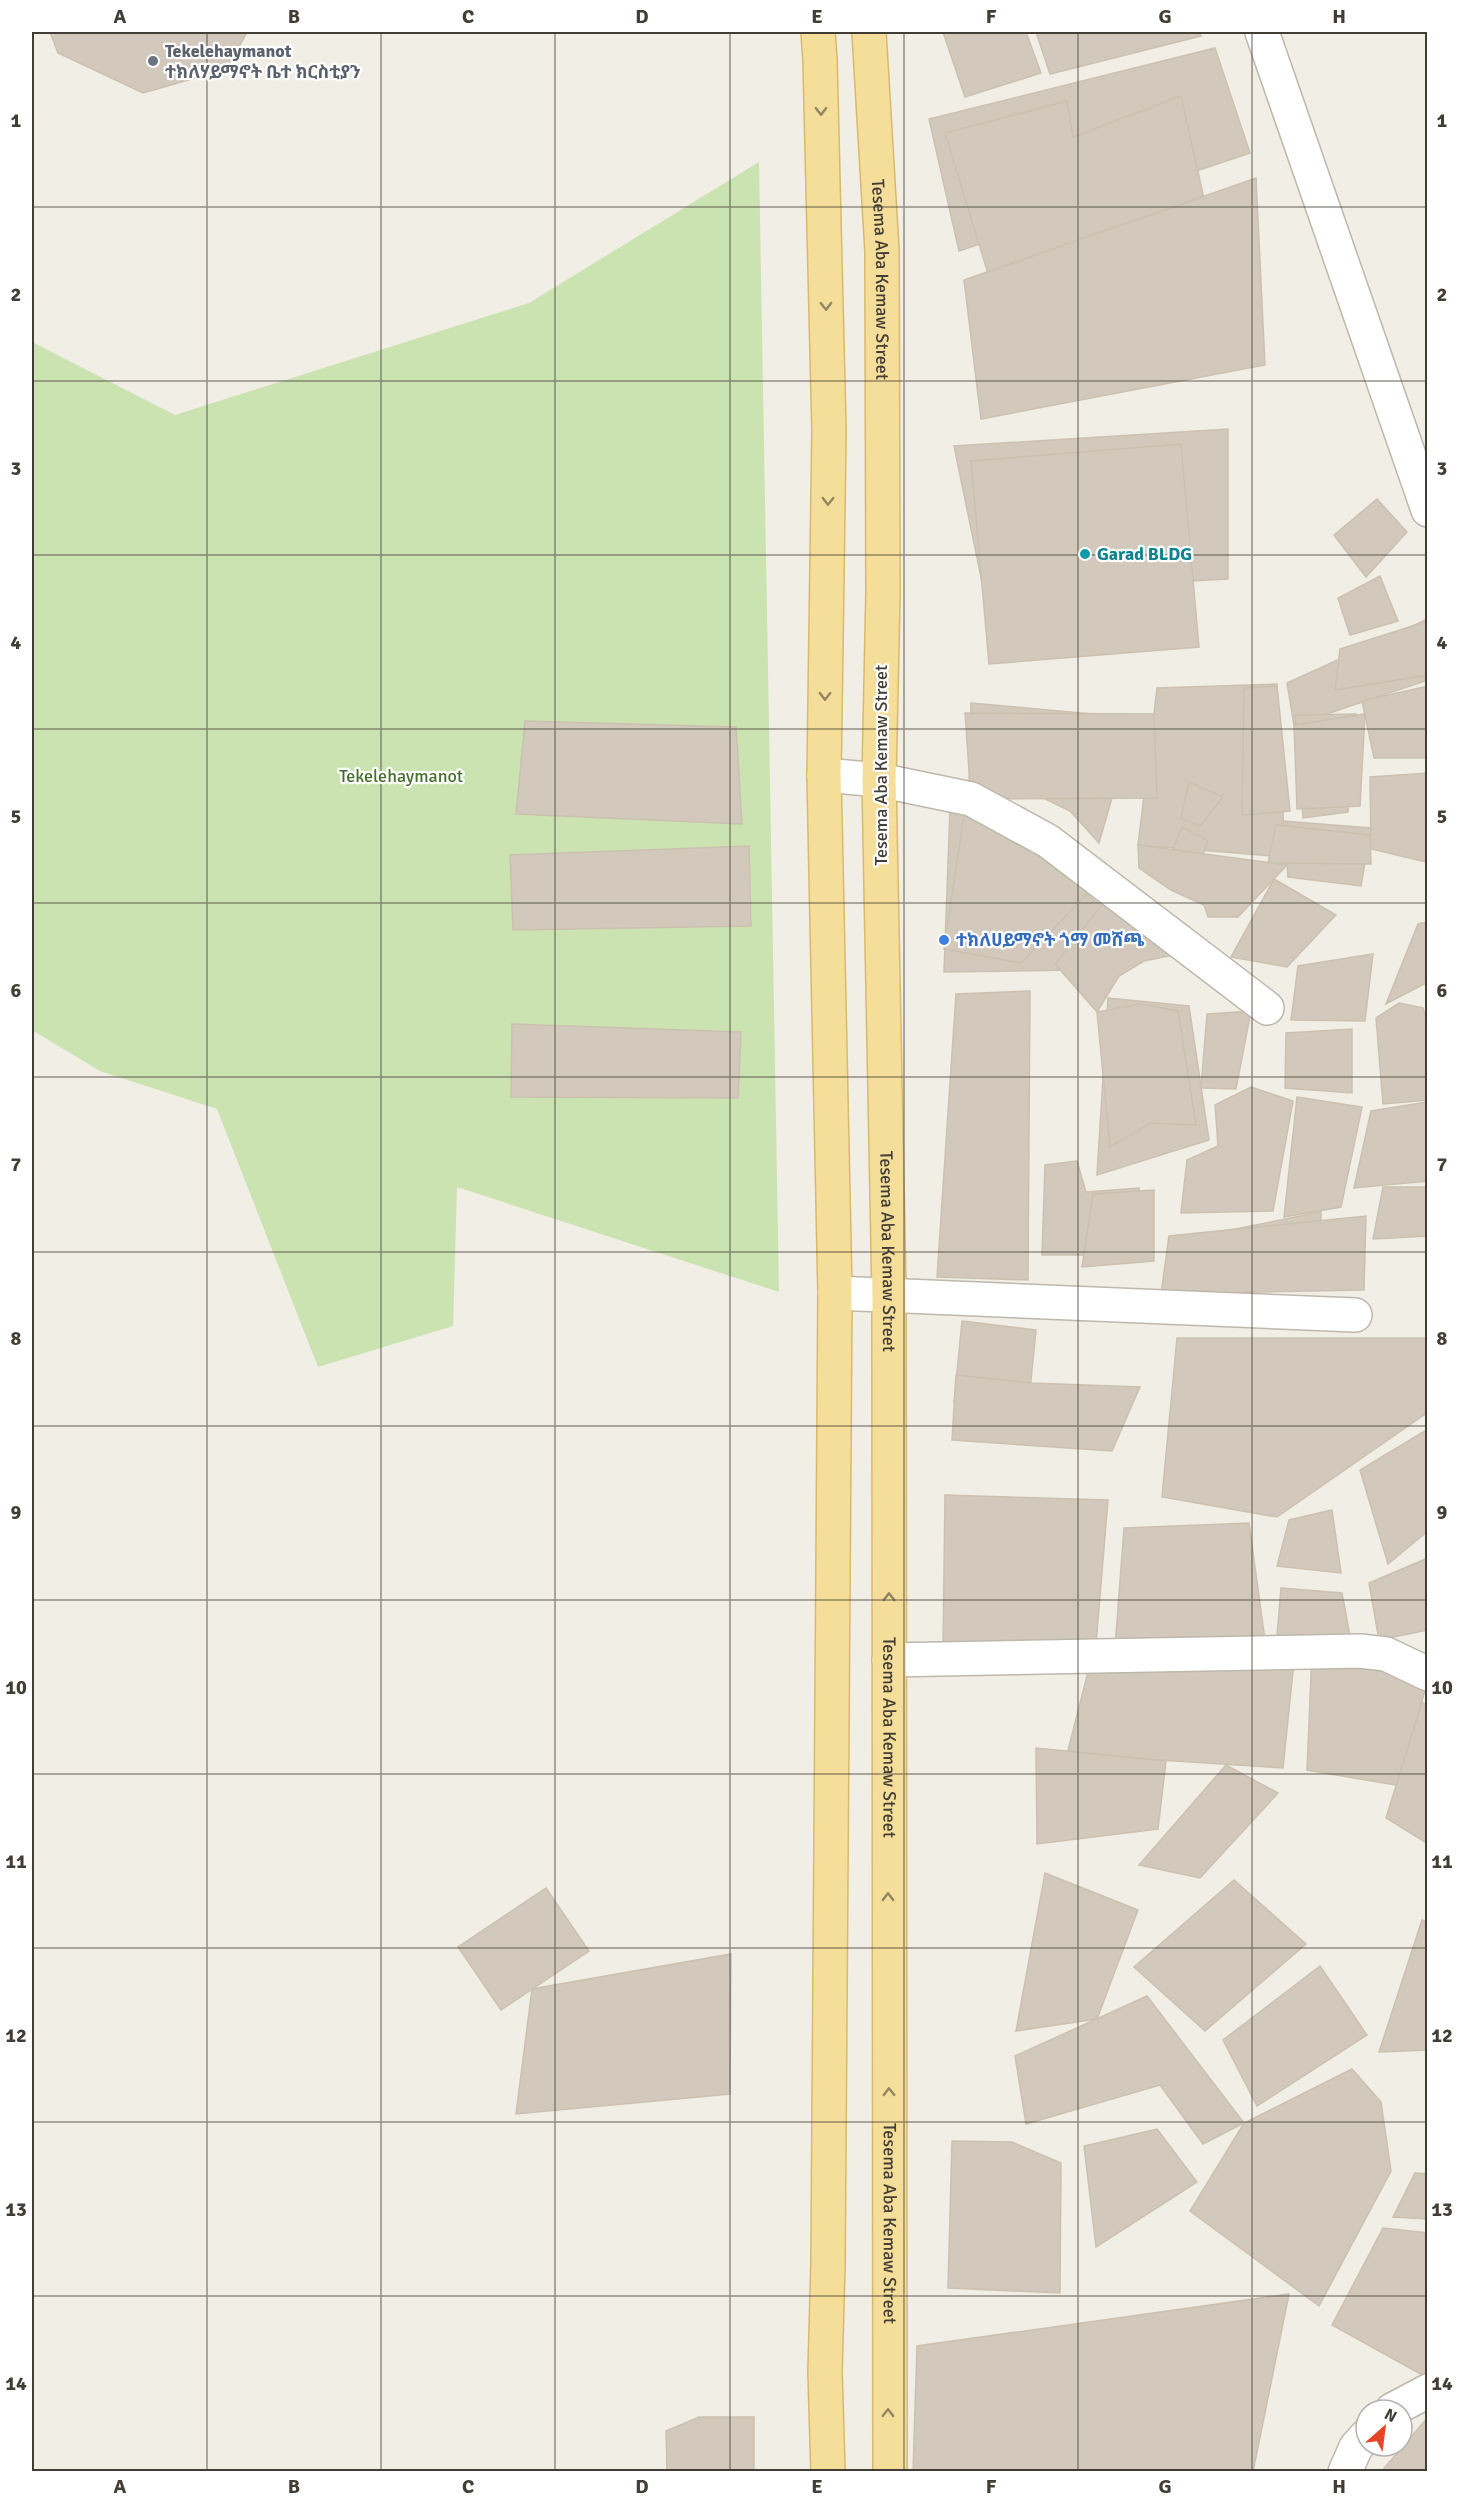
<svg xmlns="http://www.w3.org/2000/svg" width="1459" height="2503" font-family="Signika,'Noto Sans Ethiopic',sans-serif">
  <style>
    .green { fill: #cbe2b1 }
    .building { fill: #d2c9bc; stroke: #ccc1b0; stroke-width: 1.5 }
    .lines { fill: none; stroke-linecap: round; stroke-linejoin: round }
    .minor-casing { stroke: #beb8ac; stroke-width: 36 }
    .tertiary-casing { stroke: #beb8ac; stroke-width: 36 }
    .primary-casing { stroke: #d9ba6c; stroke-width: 36 }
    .minor { stroke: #fff; stroke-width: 33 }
    .tertiary { stroke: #fff; stroke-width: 33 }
    .primary { stroke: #f5dd9a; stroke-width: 33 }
    .oneway { stroke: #938662 }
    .grid { fill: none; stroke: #433e35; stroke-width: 1.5; stroke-opacity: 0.55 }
    .worship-dot { fill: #6b7280; stroke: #fff; stroke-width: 2 }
    .culture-dot { fill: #0f9aa8; stroke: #fff; stroke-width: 2 }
    .shop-dot { fill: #3f7fe0; stroke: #fff; stroke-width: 2 }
    .labels { text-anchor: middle; stroke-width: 4.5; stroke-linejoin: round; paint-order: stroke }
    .worship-label { font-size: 18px; font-weight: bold; fill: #5b616d; stroke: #fff; text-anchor: start }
    .street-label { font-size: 18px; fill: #433e35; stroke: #fff }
    .culture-label { font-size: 18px; font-weight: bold; fill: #0d838f; stroke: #fff; text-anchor: start }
    .park-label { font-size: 18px; fill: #466f2e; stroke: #fff }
    .shop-label { font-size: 18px; font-weight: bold; fill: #366cbe; stroke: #fff; text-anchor: start }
    .neatline { fill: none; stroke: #433e35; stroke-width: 2 }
    .grid-label { font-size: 20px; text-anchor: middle; font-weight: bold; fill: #433e35 }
  </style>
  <rect width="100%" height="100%" fill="#f1eee5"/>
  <polygon class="green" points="759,162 779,1292 457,1187 453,1326 318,1367 217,1109 100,1071 32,1030 32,342 175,415 529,303"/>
  <g class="building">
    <polygon points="50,32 247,32 227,69 143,93 58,53"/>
    <polygon points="943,32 1026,32 1041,73 965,97"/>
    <polygon points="1036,32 1199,32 1201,36 1050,74"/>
    <polygon points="1215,48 1250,153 959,251 929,119"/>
    <polygon points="1181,96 1207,212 993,290 945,133 1067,101 1073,137"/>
    <polygon points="1256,178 1265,365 981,419 964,280"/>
    <polygon points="1228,429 1228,579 984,592 954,446"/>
    <polygon points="1181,444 1199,647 989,664 971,461"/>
    <polygon points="1377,499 1407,532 1366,577 1334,535"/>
    <polygon points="1380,576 1398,621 1350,635 1338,598"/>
    <polygon points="1428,619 1428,680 1294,725 1287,683"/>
    <polygon points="1425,622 1428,632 1428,675 1335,690 1340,649"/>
    <polygon points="1277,684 1285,857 1138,845 1157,688"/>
    <polygon points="1277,686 1290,811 1242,815 1244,688"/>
    <polygon points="1428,686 1428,758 1374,758 1362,701"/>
    <polygon points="971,703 1135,718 1099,843 1070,811 1025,789 992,783 969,786"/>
    <polygon points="965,713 1154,714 1157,798 971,799"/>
    <polygon points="1356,714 1348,812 1303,818 1295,715"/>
    <polygon points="1365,714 1360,806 1297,809 1294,725"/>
    <polygon points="525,721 736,727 742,824 516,814"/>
    <polygon points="1428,773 1426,862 1371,849 1370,777"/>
    <polygon points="1189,782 1223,797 1200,826 1181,818"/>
    <polygon points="950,808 1038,852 1101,906 1076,970 944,972"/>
    <polygon points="964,815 992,824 1095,885 1021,963 944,949"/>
    <polygon points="1283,821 1371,828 1361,886 1288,877"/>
    <polygon points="1276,825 1370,835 1371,864 1268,863"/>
    <polygon points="1182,827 1208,841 1191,884 1161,879"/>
    <polygon points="1138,845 1287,865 1238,917 1208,917 1204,905 1171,890 1139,868"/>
    <polygon points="749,846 751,926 513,930 510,855"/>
    <polygon points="1274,879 1336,915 1287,967 1231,957"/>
    <polygon points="1117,886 1188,952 1144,961 1119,976 1097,1012 1055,964"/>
    <polygon points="1428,922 1428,982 1386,1004 1418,924"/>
    <polygon points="1373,954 1365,1021 1291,1020 1298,966"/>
    <polygon points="1030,991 1028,1280 937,1277 956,994"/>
    <polygon points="1108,998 1189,1006 1209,1140 1097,1175"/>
    <polygon points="1399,1003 1423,1008 1428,1025 1428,1100 1383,1104 1376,1018"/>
    <polygon points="1140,1004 1178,1011 1196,1125 1150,1123 1110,1147 1097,1012"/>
    <polygon points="1251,1011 1236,1089 1201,1088 1207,1014"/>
    <polygon points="512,1024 741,1032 738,1098 511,1097"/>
    <polygon points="1352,1029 1352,1093 1285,1088 1286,1033"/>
    <polygon points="1251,1087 1293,1101 1273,1211 1181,1213 1187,1160 1218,1146 1215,1105"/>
    <polygon points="1297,1097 1362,1107 1341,1207 1284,1217"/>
    <polygon points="1428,1102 1428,1181 1354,1188 1371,1111"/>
    <polygon points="1077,1161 1086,1192 1139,1188 1150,1255 1042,1255 1045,1165"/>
    <polygon points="1383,1187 1428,1187 1428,1236 1373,1239"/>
    <polygon points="1154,1190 1154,1261 1082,1267 1093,1194"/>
    <polygon points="1321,1212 1321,1286 1198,1287 1184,1239"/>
    <polygon points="1366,1216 1364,1290 1161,1294 1169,1236"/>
    <polygon points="962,1321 1036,1330 1028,1410 954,1402"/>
    <polygon points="1177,1338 1428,1338 1428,1412 1277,1517 1162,1497"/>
    <polygon points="956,1375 1031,1383 1140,1387 1112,1451 952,1440"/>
    <polygon points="1428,1429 1428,1531 1388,1564 1360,1470"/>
    <polygon points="945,1495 1108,1500 1096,1644 943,1646"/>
    <polygon points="1332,1510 1341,1573 1277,1566 1289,1520"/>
    <polygon points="1249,1523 1265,1640 1115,1648 1124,1528"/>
    <polygon points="1428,1558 1428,1630 1379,1640 1369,1583"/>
    <polygon points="1281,1588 1342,1593 1350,1636 1277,1636"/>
    <polygon points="1312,1651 1428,1677 1401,1786 1307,1770"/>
    <polygon points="1295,1652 1283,1768 1067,1754 1088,1672"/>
    <polygon points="1422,1702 1428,1707 1428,1844 1386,1818"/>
    <polygon points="1036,1748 1166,1761 1158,1829 1037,1844"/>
    <polygon points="1226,1765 1278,1793 1200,1878 1139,1865"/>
    <polygon points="1045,1873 1138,1910 1097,2019 1016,2031"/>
    <polygon points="1234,1880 1306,1944 1205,2031 1134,1967"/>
    <polygon points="546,1888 589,1951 501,2010 458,1947"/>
    <polygon points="1422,1920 1428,1922 1428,2050 1379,2052"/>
    <polygon points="731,1954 730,2094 516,2114 532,1989"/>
    <polygon points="1320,1966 1367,2035 1257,2106 1223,2040"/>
    <polygon points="1147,1996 1244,2123 1203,2144 1160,2085 1026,2124 1015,2056"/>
    <polygon points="1352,2069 1381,2102 1391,2171 1319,2306 1190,2211 1244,2123"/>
    <polygon points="1157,2129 1197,2182 1096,2247 1084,2146"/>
    <polygon points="952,2141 1012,2142 1061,2163 1060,2293 948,2288"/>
    <polygon points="1415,2173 1428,2174 1428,2219 1393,2217"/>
    <polygon points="1383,2228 1428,2233 1428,2367 1424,2376 1332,2325"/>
    <polygon points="1289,2294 1253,2472 913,2472 917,2346"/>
    <polygon points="699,2417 754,2417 754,2472 667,2472 666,2431"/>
    <polygon points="1428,2417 1428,2472 1381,2472"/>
  </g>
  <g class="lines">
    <g class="minor-casing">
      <g id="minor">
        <polyline points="824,775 879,780 971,799 1048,841 1267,1008"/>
        <polyline points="835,1293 1355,1315"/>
        <polyline points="889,1660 1360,1651 1386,1654 1428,1674"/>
        <polyline points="1392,2410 1428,2391"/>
        <polyline points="1345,2472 1356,2447 1366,2436"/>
      </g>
    </g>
    <g class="tertiary-casing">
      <polyline id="tertiary" points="1262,32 1428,510"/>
    </g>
    <g class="primary-casing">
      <g id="primary">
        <polyline points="818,32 820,60 829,431 824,775 835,1293 828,2264 825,2371 828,2472"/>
        <path id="s1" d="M 869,32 L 882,251 L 883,593 L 879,780 L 889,1295 L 890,2472"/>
      </g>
    </g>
    <use href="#minor" class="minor"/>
    <use href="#tertiary" class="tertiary"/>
    <use href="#primary" class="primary"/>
  </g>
  <defs><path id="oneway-chevron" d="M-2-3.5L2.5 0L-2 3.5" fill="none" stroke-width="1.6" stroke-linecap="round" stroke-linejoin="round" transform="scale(1.5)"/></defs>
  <g class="oneway">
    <use href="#oneway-chevron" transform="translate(821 111) rotate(89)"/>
    <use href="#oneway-chevron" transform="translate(826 306) rotate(89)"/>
    <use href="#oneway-chevron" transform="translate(828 501) rotate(91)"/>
    <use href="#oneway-chevron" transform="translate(825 696) rotate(91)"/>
    <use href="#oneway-chevron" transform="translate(889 1597) rotate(-90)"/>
    <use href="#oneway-chevron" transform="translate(888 1897) rotate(-90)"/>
    <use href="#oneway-chevron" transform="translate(889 2092) rotate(-91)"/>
    <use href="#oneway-chevron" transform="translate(888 2413) rotate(-89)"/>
  </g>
  <path class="grid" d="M 207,32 L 207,2472M 381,32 L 381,2472M 555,32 L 555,2472M 730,32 L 730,2472M 904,32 L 904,2472M 1078,32 L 1078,2472M 1252,32 L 1252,2472M 32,207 L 1428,207M 32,381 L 1428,381M 32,555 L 1428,555M 32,729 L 1428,729M 32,903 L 1428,903M 32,1077 L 1428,1077M 32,1252 L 1428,1252M 32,1426 L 1428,1426M 32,1600 L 1428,1600M 32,1774 L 1428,1774M 32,1948 L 1428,1948M 32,2122 L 1428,2122M 32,2296 L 1428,2296"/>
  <circle class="worship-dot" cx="153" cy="61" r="6"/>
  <circle class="culture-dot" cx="1085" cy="554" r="6"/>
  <circle class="shop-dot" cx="944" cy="940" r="6"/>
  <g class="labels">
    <g class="worship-label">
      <text x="165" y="57">Tekelehaymanot<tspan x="165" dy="21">ተክለሃይማኖት ቤተ ክርስቲያን</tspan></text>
    </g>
    <g class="street-label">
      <text dy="6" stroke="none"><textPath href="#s1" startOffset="248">Tesema Aba Kemaw Street</textPath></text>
      <text transform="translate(881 765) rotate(-90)" y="6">Tesema Aba Kemaw Street</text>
      <text dy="6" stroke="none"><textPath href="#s1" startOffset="1220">Tesema Aba Kemaw Street</textPath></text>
      <text dy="6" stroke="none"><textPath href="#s1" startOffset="1706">Tesema Aba Kemaw Street</textPath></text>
      <text dy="6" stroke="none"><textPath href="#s1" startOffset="2192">Tesema Aba Kemaw Street</textPath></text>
    </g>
    <g class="culture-label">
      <text x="1097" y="560">Garad BLDG</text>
    </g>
    <g class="park-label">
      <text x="401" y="782">Tekelehaymanot</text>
    </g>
    <g class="shop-label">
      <text x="956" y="946">ተክለሀይማኖት ጎማ መሸጫ</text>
    </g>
  </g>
  <rect width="1459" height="2503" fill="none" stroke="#ffffff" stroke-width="66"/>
  <g transform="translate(1384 2428) rotate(28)"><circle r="28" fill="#ffffff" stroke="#b4b2ae" stroke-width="1.5"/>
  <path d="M0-4.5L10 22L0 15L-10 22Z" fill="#e74626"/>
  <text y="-9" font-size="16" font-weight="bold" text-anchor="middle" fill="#433e35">N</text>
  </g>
  <rect x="33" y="33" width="1393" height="2437" class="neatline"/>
  <g class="grid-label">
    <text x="120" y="23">A</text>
    <text x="294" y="23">B</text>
    <text x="468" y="23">C</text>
    <text x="642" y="23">D</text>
    <text x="817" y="23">E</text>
    <text x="991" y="23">F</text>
    <text x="1165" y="23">G</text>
    <text x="1339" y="23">H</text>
    <text x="16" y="127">1</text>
    <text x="1442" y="127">1</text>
    <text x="16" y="301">2</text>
    <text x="1442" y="301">2</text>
    <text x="16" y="475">3</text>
    <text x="1442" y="475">3</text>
    <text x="16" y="649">4</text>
    <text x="1442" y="649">4</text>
    <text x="16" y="823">5</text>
    <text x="1442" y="823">5</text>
    <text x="16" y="997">6</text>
    <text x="1442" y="997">6</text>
    <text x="16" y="1171">7</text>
    <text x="1442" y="1171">7</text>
    <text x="16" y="1345">8</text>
    <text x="1442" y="1345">8</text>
    <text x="16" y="1519">9</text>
    <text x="1442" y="1519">9</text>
    <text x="16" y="1694">10</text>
    <text x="1442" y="1694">10</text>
    <text x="16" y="1868">11</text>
    <text x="1442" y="1868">11</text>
    <text x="16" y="2042">12</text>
    <text x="1442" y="2042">12</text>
    <text x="16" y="2216">13</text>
    <text x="1442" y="2216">13</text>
    <text x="16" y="2390">14</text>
    <text x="1442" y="2390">14</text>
    <text x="120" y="2493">A</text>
    <text x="294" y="2493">B</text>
    <text x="468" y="2493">C</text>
    <text x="642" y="2493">D</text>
    <text x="817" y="2493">E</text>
    <text x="991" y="2493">F</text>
    <text x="1165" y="2493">G</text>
    <text x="1339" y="2493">H</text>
  </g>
</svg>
